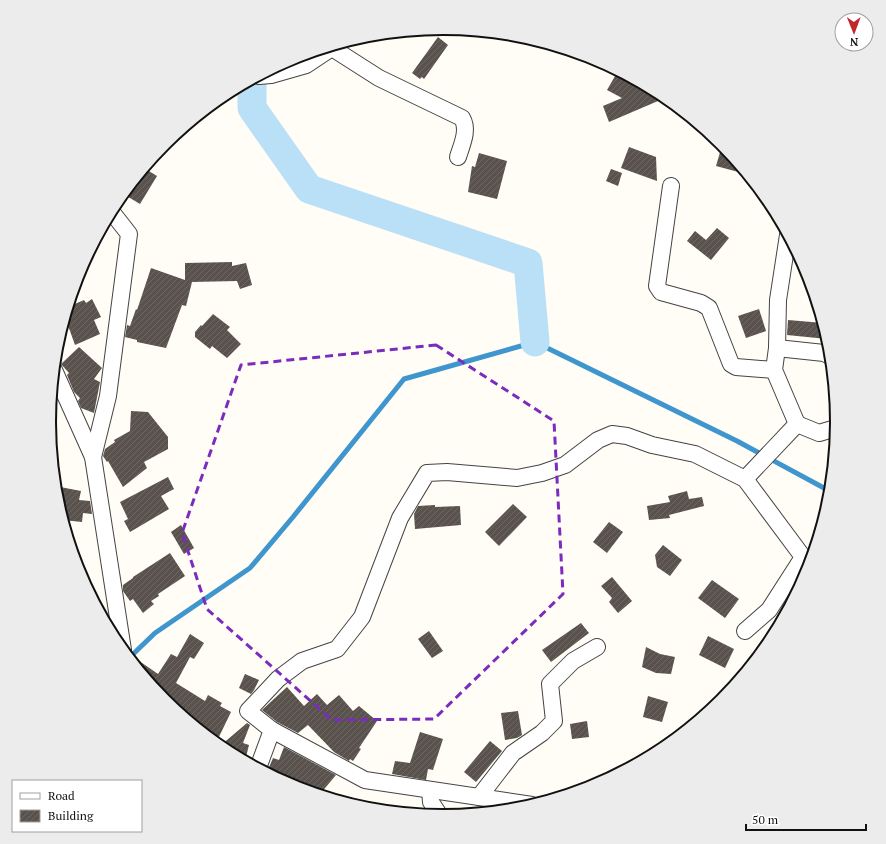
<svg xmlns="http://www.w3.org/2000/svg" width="886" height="844" font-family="'PT Serif',serif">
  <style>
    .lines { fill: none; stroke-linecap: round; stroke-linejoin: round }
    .stream { stroke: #3f96cf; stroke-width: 5 }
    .river { stroke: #b9e0f7; stroke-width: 29 }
    .building { fill: url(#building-hatch) }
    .minor-casing { stroke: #444; stroke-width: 18 }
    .minor { stroke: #fff; stroke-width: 16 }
    .marked { fill: none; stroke: #7b2cbf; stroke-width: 3; stroke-dasharray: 8 5; stroke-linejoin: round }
    .rim { fill: none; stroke: #111; stroke-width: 2 }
  </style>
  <defs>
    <pattern id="building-hatch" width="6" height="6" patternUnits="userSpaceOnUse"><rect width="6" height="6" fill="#5a524d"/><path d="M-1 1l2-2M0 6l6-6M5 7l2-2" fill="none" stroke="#6d6662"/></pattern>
  </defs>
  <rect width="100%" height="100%" fill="#fffdf5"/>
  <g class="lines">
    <polyline class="stream" points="129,658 155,633 250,568 293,517 404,379 535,342 737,441 824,488 830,497"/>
    <polyline class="river" points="252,80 252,108 309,189 528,263 535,342"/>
  </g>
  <g class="building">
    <polygon points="438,37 448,45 424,79 422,77 420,79 412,73"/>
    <polygon points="618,71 654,90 658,101 609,122 603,106 622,98 607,90"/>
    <polygon points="629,147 656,157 657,181 621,168"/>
    <polygon points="721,149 728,152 746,174 716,166"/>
    <polygon points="479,153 507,161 497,199 468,192 472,166 475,167"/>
    <polygon points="144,168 157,176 140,204 125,195 133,182"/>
    <polygon points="611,169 622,173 618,186 606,181"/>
    <polygon points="717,228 729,238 711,260 687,241 695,231 706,240"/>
    <polygon points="232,262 232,266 246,263 252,285 240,289 237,281 192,282 186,306 182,305 166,348 137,342 137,340 125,337 127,325 130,326 136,309 137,310 151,268 185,280 185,263"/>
    <polygon points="92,299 101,317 94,320 100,334 75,345 65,317 68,307 84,300 86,303"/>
    <polygon points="759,309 766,331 746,338 738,316"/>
    <polygon points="213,314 230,327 227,330 241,344 227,358 212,346 210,349 195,337 195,332 201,325 202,326"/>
    <polygon points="788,320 823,323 827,339 787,335"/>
    <polygon points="79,347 102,368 94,379 100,382 94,413 81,408 78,401 80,398 74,392 67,375 69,373 61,364"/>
    <polygon points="131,411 148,412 168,437 168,449 144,462 147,468 123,487 108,461 107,462 103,456 105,449 115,442 114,440 130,431"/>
    <polygon points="168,477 174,489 161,496 169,509 130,532 124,521 128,519 120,502"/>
    <polygon points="55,486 81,491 79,500 90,501 92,514 83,513 82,522 63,520 57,499"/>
    <polygon points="687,491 689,499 702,497 704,506 669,515 670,518 649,520 647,506 670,502 668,496"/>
    <polygon points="513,504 527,517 499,546 485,532"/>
    <polygon points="435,505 435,507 460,506 461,525 415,529 414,514 418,506"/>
    <polygon points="609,522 623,532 607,553 593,542"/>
    <polygon points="181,525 194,548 184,554 171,532"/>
    <polygon points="663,545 682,560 670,576 657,567 655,555"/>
    <polygon points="170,553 185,576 158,594 159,596 151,601 154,604 143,613 133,599 130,601 123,591 123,585 133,578 133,577"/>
    <polygon points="612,577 632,601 618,613 609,602 612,598 601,586"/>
    <polygon points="712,580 739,599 725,618 698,598"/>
    <polygon points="581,623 589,633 551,662 542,650"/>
    <polygon points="429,631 443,651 432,658 418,639"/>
    <polygon points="190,634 204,643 194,659 190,657 176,683 205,701 208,695 222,703 220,706 231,712 216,743 164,700 130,659 132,656 158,674 171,654 177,657"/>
    <polygon points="708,636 734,649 725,668 699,655"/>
    <polygon points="646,647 660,654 675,657 671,674 656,673 642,667"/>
    <polygon points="245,674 259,680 254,690 251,694 239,688"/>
    <polygon points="287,687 304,706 317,694 327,705 339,695 353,711 359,706 377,721 359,748 361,749 353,761 350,759 349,761 334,752 308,725 298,733 277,722 262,710"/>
    <polygon points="648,696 668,702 662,722 643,717"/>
    <polygon points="518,711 522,735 517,738 505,740 501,713"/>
    <polygon points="587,721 589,737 572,739 570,724"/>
    <polygon points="247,723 250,725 243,743 249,745 245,761 220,746"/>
    <polygon points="420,732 443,739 433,770 428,769 426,780 392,774 395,761 410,763"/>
    <polygon points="490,741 502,751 476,782 464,772"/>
    <polygon points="284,747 336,775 320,794 292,786 267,772 273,758 279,760"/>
  </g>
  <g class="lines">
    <g class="minor-casing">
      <g id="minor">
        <path d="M 332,48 L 379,78 L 462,118 C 469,130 462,144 458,157"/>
        <polyline points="259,76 271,75 306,65 336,45"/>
        <polyline points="671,186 657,286 661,292 701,303 709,308 731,364 736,367 774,370"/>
        <polyline points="777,348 824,353 830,356"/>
        <polyline points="54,370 93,457 123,650"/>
        <polyline points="797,424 819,433 836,428"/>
        <polyline points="93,457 108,396 129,234 111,211"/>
        <polyline points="745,479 797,424 774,370 777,348 778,300 788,235"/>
        <polyline points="258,768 272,730"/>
        <polyline points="430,790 431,802 440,816"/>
        <polyline points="479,797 513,753 542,733 554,721 550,684 573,661 597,647"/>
        <polyline points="532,805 365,780 272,730 248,711 278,679 302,661 337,649 362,617 400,518 427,473 447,472 517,478 542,473 565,465 598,440 612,434 627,436 652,445 695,454 745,479 803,557 769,610 745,631"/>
      </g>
    </g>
    <use href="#minor" class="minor"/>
  </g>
  <path class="marked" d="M 436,345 L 554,421 L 563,594 L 434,719 L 332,720 L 207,609 L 182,533 L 241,365 Z"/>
  <path d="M0 0H886V844H0ZM56 422a387 387 0 1 1 774 0a387 387 0 1 1-774 0Z" fill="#ececec" fill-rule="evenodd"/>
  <path class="rim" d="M56 422a387 387 0 1 1 774 0a387 387 0 1 1-774 0Z"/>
  <rect x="12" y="780" width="130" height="52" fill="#ffffff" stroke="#a0a0a0"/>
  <rect x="20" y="793" width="20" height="6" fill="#ffffff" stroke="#a0a0a0"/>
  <text x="48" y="800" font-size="12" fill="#111111">Road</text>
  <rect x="20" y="810" width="20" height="12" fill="url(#building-hatch)" stroke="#a0a0a0"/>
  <text x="48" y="820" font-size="12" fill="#111111">Building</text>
  <g transform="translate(854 32) rotate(179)"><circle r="19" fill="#ffffff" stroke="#a0a0a0"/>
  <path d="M0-3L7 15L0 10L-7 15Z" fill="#c4262e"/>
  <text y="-6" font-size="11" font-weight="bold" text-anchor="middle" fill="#111111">N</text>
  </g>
  <path d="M746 824v6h120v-6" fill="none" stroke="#111111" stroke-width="2"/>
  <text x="752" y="824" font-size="12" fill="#111111" stroke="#ffffff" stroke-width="3" paint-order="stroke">50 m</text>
</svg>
